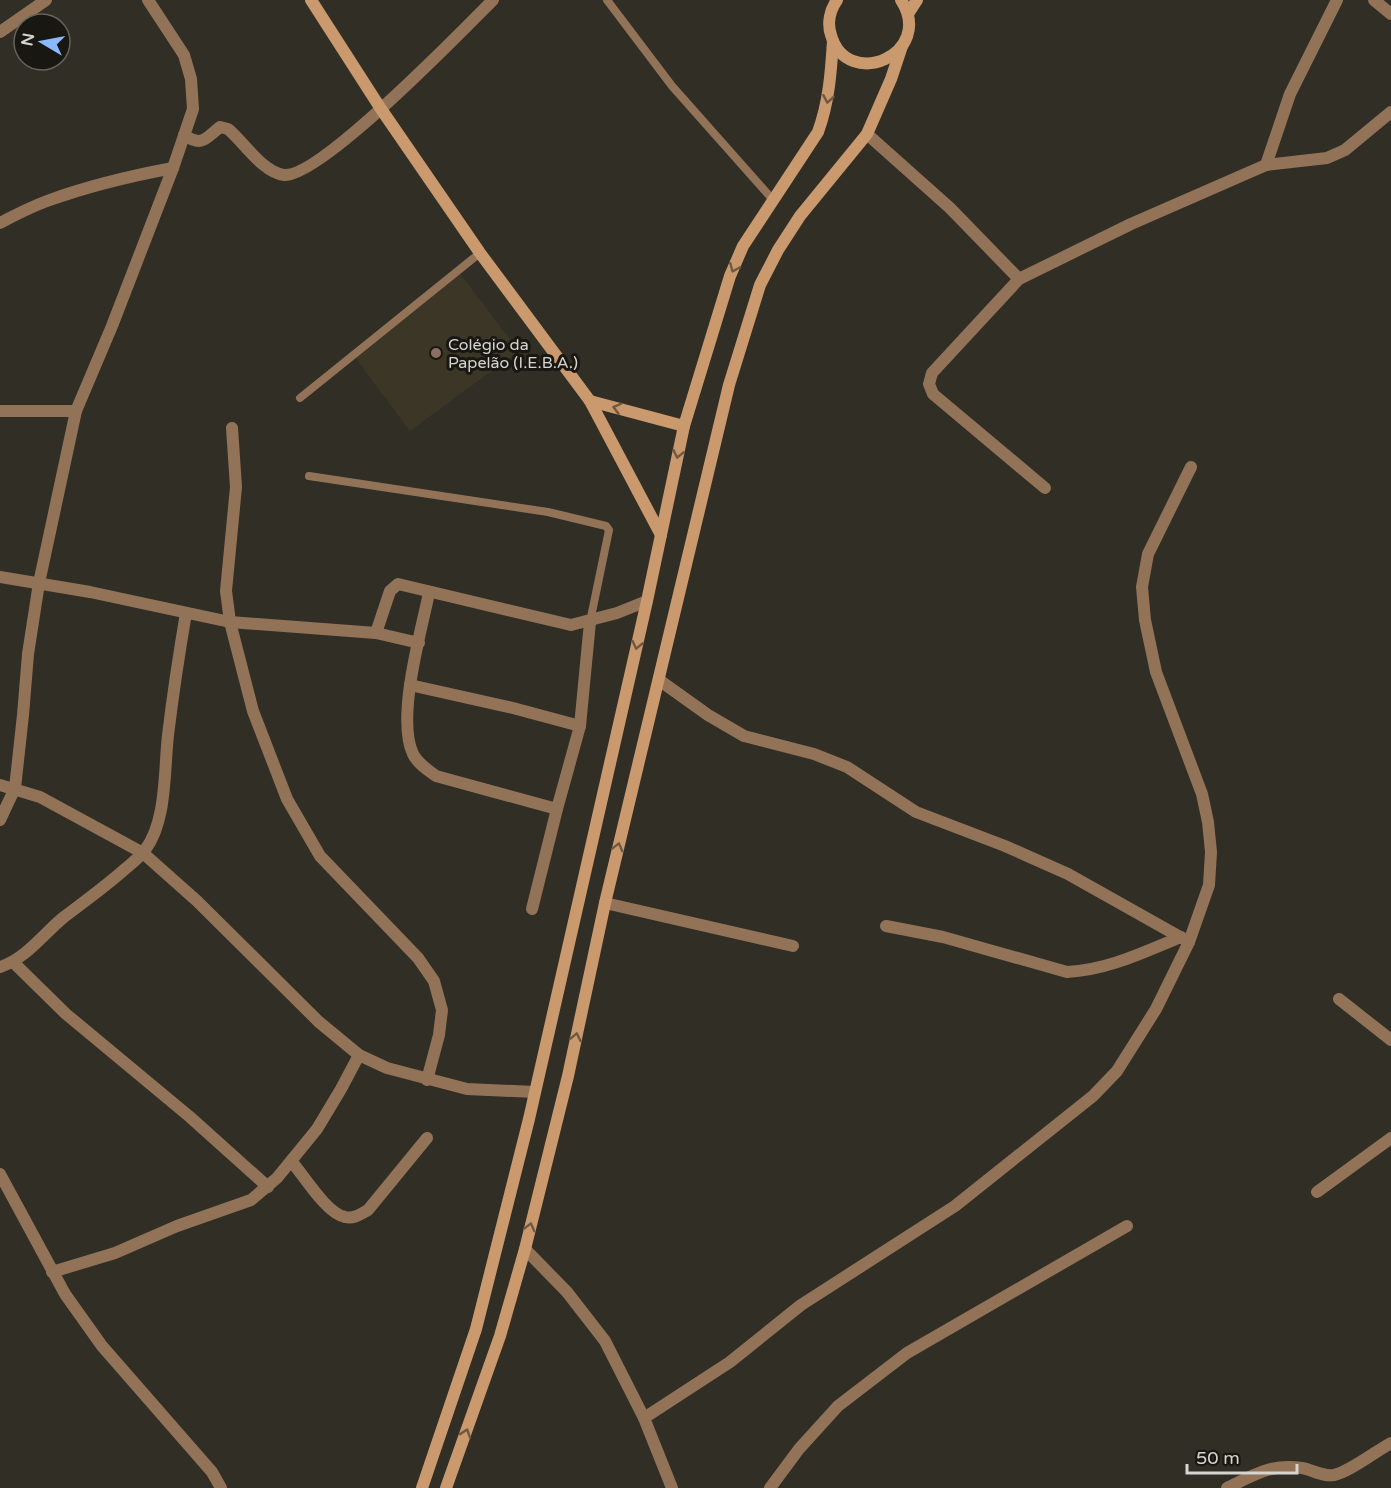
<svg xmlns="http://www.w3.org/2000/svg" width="1391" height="1488" font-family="'Varela Round',sans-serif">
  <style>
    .built { fill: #3b3626 }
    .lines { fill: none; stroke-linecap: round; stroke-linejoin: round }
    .lane { stroke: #927358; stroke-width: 8 }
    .street { stroke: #927358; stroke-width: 12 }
    .secondary { stroke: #ca996d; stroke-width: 12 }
    .oneway { stroke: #715840 }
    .education-dot { fill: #8d6e63; stroke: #181712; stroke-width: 2 }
    .labels { text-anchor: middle; stroke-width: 6; stroke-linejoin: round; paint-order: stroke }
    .poi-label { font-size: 16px; fill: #d6d4ce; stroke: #181712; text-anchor: start }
  </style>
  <rect width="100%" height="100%" fill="#312e25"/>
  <polygon class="built" points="458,271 519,351 410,431 353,355"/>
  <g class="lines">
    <g class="lane">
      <polyline points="607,0 672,86 773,200"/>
      <polyline points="300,398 480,253"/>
      <polyline points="309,476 548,512 606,526 609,530 590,622"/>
    </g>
    <g class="street">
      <polyline points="1374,0 1391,14"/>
      <polyline points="0,32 46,0"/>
      <polyline points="867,134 950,208 1019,279"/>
      <path d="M 184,135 C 202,147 205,139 220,127 L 228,129 C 243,141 263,173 284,175 C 320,178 462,31 493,0"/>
      <polyline points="1266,165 1290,94 1337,0"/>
      <path d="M 0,223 C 15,215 31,207 47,201 C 88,186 130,176 173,168"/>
      <polyline points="0,411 76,411"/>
      <polyline points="232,428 236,487 226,591 230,622 253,711 287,799 320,856 418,958 434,981 442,1010 439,1035 427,1080"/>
      <polyline points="1045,488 933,394 929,384 932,373 1019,279 1131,224 1266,165 1327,158 1345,150 1391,112"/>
      <polyline points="0,577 90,592 230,622 376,633 390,591 398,584 571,625 617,613 647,601"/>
      <path d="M 429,593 C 421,632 396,718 413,754 C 418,764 428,770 436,776 L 557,809 L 580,726 L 590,622"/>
      <polyline points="376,633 419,643"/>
      <polyline points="659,680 708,715 744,736 814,754 847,767 916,812 1005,846 1068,874 1189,942"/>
      <polyline points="410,685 513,708 580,726"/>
      <polyline points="0,785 40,797 143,853 197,901 319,1022 359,1055 387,1068 467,1089 535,1092"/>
      <polyline points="0,820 15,788 23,715 28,654 39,583 76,411 112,326 173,168 193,109 191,79 184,55 148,0"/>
      <polyline points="605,903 793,946"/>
      <polyline points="532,909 557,809"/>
      <path d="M 886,926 L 943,937 L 1067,972 C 1108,970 1144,952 1181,937"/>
      <polyline points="13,962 66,1014 190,1117 268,1187"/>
      <path d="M 0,967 C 27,958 43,934 64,917 C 85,901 106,886 125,869 C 132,863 140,857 145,850 C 167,821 164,770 168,735 C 173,694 179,654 186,613"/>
      <polyline points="1339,999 1391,1040"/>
      <path d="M 292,1162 C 304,1176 327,1214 345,1217 C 354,1219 361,1214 368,1210 L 427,1138"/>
      <polyline points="0,1174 65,1294 102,1346 212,1472 221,1488"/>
      <polyline points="1317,1192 1391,1138"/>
      <polyline points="525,1249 567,1292 605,1341 644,1418 672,1488"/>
      <polyline points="52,1272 115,1253 177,1226 251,1200 277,1178 317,1129 341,1089 359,1055"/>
      <polyline points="644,1418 730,1362 801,1305 955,1206 1093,1096 1117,1071 1156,1009 1189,942 1209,885 1211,852 1208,822 1202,794 1156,672 1145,620 1142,587 1148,554 1191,467"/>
      <polyline points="770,1488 799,1449 838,1406 907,1353 1127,1226"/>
      <path d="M 1227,1488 C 1254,1475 1272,1463 1302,1468 C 1313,1470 1323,1477 1334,1475 C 1349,1472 1376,1451 1391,1443"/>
    </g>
    <g class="secondary">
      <polyline points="311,0 381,109 480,253 590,401 661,535"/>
      <path d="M 837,0 C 830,10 827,23 831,35 C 847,92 936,54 901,0"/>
      <polyline points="908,14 917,0"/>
      <polyline points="590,401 684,426"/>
      <path d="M 422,1488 L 476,1329 L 529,1119 L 647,601 L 684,426 L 730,276 L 743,246 L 818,132 C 829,102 831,72 833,41"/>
      <polyline points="446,1488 500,1336 525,1249 568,1076 605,903 729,385 760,285 778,250 800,216 867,134 891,79 902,46"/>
    </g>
  </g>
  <defs><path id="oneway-chevron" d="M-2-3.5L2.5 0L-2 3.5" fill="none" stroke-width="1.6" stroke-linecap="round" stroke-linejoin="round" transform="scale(1.5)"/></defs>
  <g class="oneway">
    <use href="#oneway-chevron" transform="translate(828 99) rotate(100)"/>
    <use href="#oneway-chevron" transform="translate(734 268) rotate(112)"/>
    <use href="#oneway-chevron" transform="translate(617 408) rotate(-165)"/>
    <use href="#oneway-chevron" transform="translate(678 454) rotate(102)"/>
    <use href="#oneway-chevron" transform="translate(637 645) rotate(103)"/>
    <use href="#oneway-chevron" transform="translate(618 847) rotate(-76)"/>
    <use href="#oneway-chevron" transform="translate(576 1037) rotate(-78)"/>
    <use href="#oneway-chevron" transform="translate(530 1227) rotate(-76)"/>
    <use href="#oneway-chevron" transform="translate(466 1433) rotate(-71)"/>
  </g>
  <circle class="education-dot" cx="436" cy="353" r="6"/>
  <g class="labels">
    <g class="poi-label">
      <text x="448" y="350">Colégio da<tspan x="448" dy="18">Papelão (I.E.B.A.)</tspan></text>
    </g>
  </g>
  <g transform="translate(42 42) rotate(280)"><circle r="28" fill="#181712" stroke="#64635d" stroke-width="1.5"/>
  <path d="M0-4.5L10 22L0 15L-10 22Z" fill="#8abafc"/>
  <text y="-9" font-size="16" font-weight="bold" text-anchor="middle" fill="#d6d4ce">N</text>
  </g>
  <path d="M1187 1464v9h110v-9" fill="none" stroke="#d6d4ce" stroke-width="3"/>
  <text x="1196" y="1464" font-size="18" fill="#d6d4ce" stroke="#181712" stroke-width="4.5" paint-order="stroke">50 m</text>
</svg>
